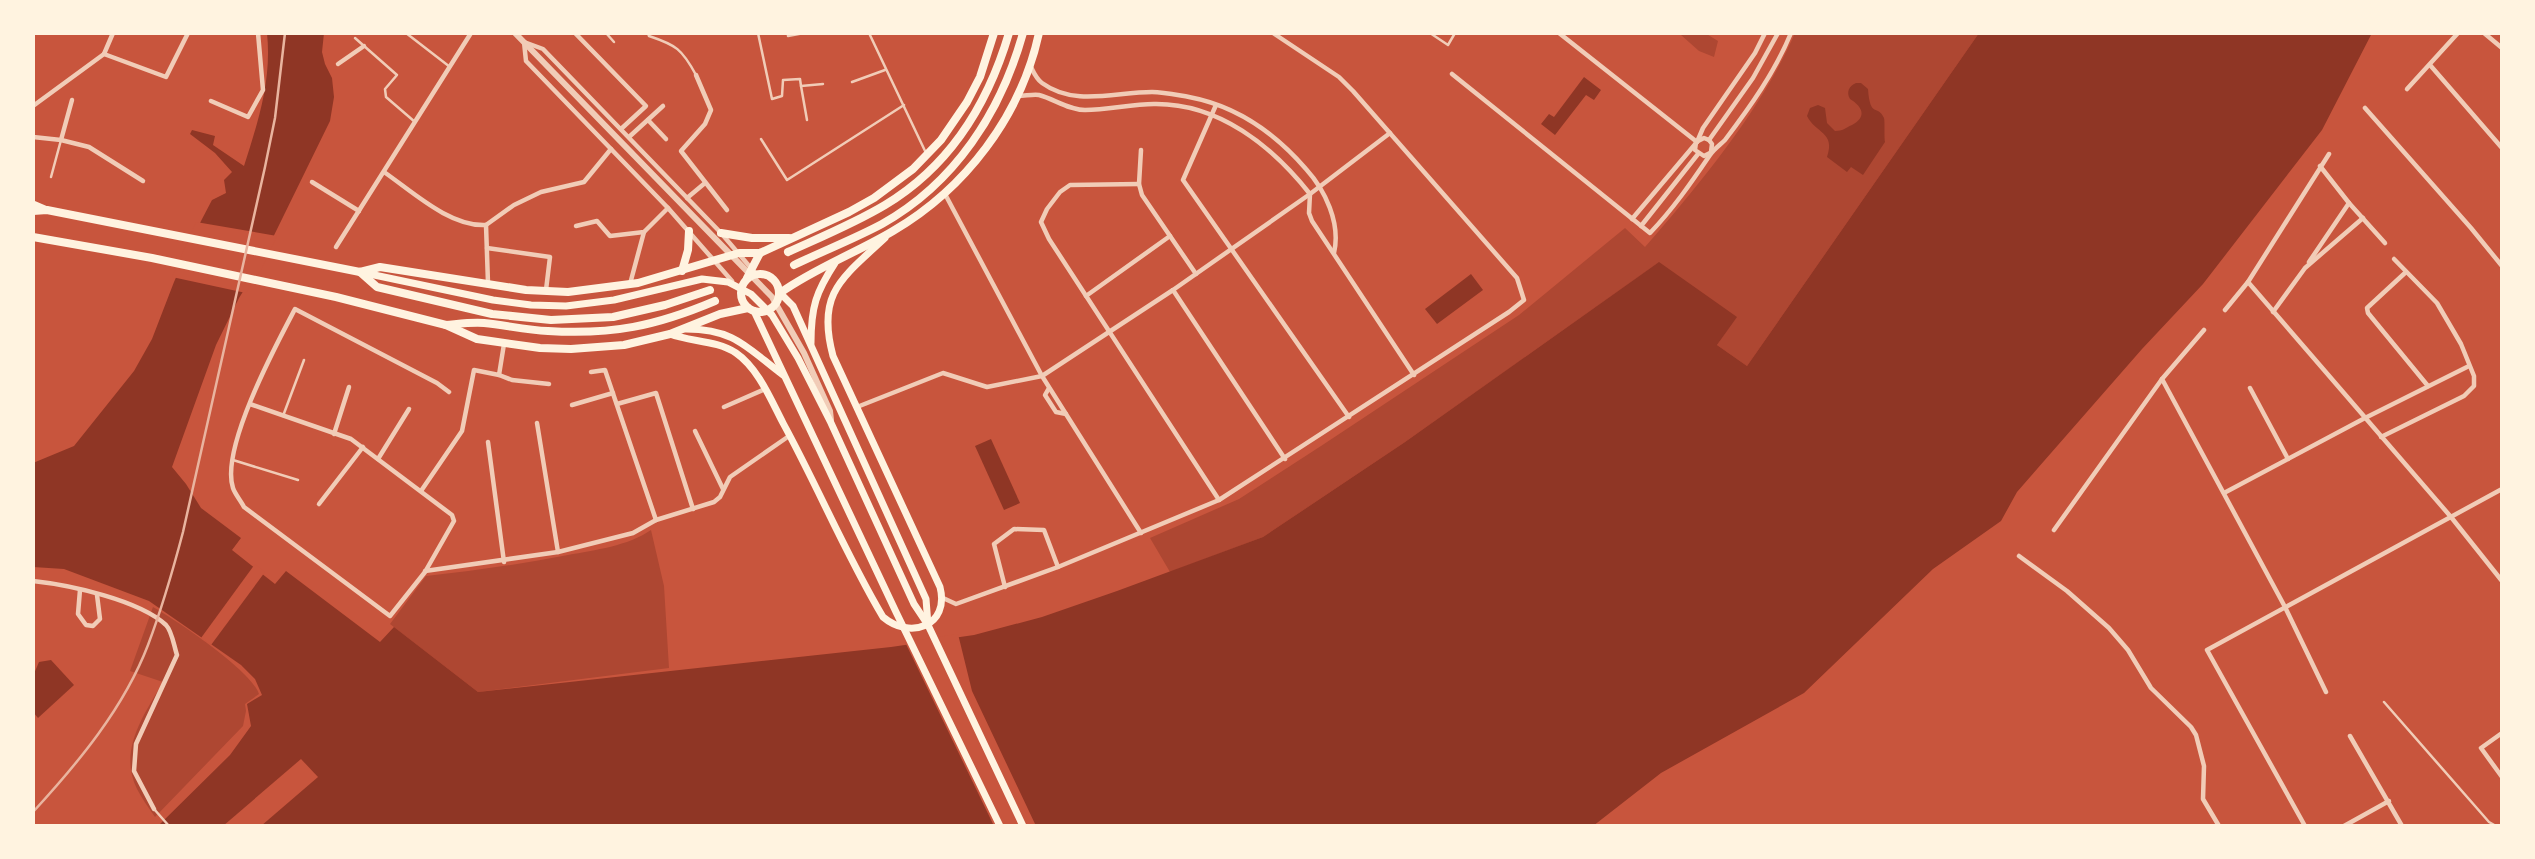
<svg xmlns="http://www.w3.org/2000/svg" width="2535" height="859" font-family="Montserrat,sans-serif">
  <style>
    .green { fill: #ae4732 }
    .water { fill: #8f3625 }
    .pier { fill: #c8553d }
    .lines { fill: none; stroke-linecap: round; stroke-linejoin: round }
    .service { stroke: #f1ccb7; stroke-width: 2.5 }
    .minor { stroke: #f1ccb7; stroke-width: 4.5 }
    .tertiary { stroke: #f1ccb7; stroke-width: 6 }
    .secondary { stroke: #fff3e0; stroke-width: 7 }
    .primary { stroke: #fff3e0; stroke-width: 8 }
    .rail { stroke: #e9b49f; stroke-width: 2.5 }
  </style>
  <rect width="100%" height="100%" fill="#c8553d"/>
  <g class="green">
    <polygon points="1683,33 1705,33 1718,41 1714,57 1699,51 1681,35"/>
    <path d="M 1795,33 L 1979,33 L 1747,366 L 1717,345 L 1736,317 L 1658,263 L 1405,442 L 1263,537 L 1170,572 L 1150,538 L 1239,499 L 1321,446 L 1519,315 L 1625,228 L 1645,247 C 1699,185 1762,109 1795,33 Z"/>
    <path d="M 651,530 L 664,586 L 669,668 L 478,692 L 390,624 L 426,576 C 474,571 521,564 568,555 C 595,550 628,546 651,530 Z"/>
    <path d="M 153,607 C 176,620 252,671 259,694 L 245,704 L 246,711 L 243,726 L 155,817 C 149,808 142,799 137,789 C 118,750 144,715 163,682 L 130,671 Z"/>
  </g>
  <g class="water">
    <path d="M 267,33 L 324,33 L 322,52 L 325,64 L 332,78 L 334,97 L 330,121 L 259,266 L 239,298 L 216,345 L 172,467 L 186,484 L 201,508 L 241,538 L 232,550 L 275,584 L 286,571 L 380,642 L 394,627 L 478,692 L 891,647 L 974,635 L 1042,617 L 1117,591 L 1263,537 L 1405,442 L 1659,262 L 1737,317 L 1717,345 L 1747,366 L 1979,33 L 2372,33 L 2322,130 L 2203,284 L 2142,349 L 2017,492 L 2001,521 L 1933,569 L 1804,693 L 1661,773 L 1593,826 L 158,826 L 230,755 L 251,726 L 247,704 L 262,695 L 255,679 L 241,665 L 149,601 L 64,569 L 33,567 L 33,463 L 74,446 L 134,371 L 152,339 L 174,282 L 201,221 L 212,200 L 226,193 L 224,180 L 232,172 L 215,153 L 190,134 L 192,130 L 215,136 L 213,145 L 244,166 C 258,122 272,80 267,33 Z"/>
    <polygon points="1584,77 1601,90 1594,100 1586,95 1555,135 1541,124 1549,114 1554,117"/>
    <path d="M 1856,83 L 1861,83 L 1868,89 C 1870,119 1878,104 1884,118 C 1885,121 1884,138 1885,142 L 1863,175 L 1851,167 L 1847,172 L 1827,157 C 1836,132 1815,133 1807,116 L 1810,108 L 1818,105 L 1825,108 L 1827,123 L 1835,131 C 1843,131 1845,128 1852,125 C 1867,117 1863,107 1850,99 C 1846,92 1849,86 1856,83 Z"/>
    <polygon points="1471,274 1483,290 1437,324 1425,309"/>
    <polygon points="991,439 1020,503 1004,510 975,446"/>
    <polygon points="51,660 74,685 38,718 33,712 33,676 39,662"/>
  </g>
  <g class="pier">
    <polygon points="196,222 277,236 262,268 246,293 172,277"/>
    <polygon points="255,564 265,572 211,645 201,638"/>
    <polygon points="958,634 972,691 1036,826 994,826 905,642"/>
    <polygon points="301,759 318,777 261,826 223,826"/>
  </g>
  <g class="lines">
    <g class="service">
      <polyline points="406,33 450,67"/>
      <polyline points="606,33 614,42"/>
      <path d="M 648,33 L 649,36 C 676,45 682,49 696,75"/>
      <polyline points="758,33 772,99 782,96 783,80 800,79 801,86 823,84"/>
      <polyline points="788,33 788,36 804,33"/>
      <polyline points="869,33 926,153"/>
      <polyline points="1430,33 1448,45 1455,33"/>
      <polyline points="355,38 397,75 385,89 386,97 415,122"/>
      <polyline points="852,82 885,70"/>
      <polyline points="801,86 807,120"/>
      <polyline points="761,139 787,180 904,105"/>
      <polyline points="51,177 61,140"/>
      <polyline points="283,416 304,360"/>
      <polyline points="233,460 298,480"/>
      <polyline points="2384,702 2489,822 2496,826"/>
      <polyline points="154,809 169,826"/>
    </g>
    <g class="minor">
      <polyline points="575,33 646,106 621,129"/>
      <polyline points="1559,33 1697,142"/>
      <polyline points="2484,33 2502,48"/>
      <polyline points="104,54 113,33"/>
      <polyline points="338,64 364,46"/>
      <path d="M 1030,65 C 1033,71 1036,79 1042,83 C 1075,107 1115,92 1152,92 C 1164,92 1177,95 1189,97 C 1237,106 1275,133 1306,169 C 1325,190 1341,223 1334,253"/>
      <polyline points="2430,65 2502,148"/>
      <path d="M 1452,74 L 1650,233 C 1673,209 1691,183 1710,155 C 1714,149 1720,145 1725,140 C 1750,107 1775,72 1791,33"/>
      <polyline points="696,75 711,110 705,124 681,151 727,210"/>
      <polyline points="2407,89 2458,33"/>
      <path d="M 1018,96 C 1025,96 1033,94 1039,95 C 1054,99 1069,110 1085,110 C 1108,110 1131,104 1154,104 C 1219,103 1272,146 1310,194 L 1309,213 L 1312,221 L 1414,375"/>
      <polyline points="211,101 248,117 263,90 258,33"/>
      <polyline points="1216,105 1183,180 1349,417"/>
      <polyline points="33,106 104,54 166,77 188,33"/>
      <polyline points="2365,108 2471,228 2502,266"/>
      <polyline points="648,120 666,139"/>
      <polyline points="33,137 61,140 89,147 143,181"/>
      <polyline points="629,137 663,106"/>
      <polyline points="61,140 72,100"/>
      <polyline points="1709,140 1753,78 1778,33"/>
      <polyline points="1698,141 1704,138 1709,140 1712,144 1711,152"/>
      <polyline points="1696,142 1695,150 1704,156 1710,153"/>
      <polyline points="1141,150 1139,184 1142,195 1196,274"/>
      <path d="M 384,172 C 413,192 450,227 486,225"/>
      <polyline points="312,182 359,211"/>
      <polyline points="1139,184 1070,185 1060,192 1047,209 1041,222 1049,239 1219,500"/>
      <polyline points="945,194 1042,376 1141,533"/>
      <polyline points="687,198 705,183"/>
      <polyline points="2349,203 2385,243"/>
      <polyline points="1632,219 1697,142 1703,128 1755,53 1765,33"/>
      <polyline points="486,225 514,205 541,192 584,182 611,149"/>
      <polyline points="486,225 488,283"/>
      <polyline points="576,226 597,221 610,236 644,232 668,208"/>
      <polyline points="1641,226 1698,154"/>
      <polyline points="336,247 471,33"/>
      <polyline points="487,248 550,257 546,290"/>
      <polyline points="2309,262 2349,203 2320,166"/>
      <polyline points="2406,272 2367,308 2368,313 2428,386"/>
      <polyline points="732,281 668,208 526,61 524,42 543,49 721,233 756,274"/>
      <polyline points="2248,282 2451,517 2502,581"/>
      <polyline points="630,284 644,232"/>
      <polyline points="1173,290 1285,459"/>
      <polyline points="1086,296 1170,236"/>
      <polyline points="2225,310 2248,282 2329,154"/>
      <polyline points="2273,312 2305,268 2363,218"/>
      <polyline points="591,372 605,370 656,520"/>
      <polyline points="499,375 512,380 549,384"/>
      <polyline points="2162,379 2285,607 2326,692"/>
      <polyline points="1049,388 1045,395 1056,412 1066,414"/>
      <polyline points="2250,388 2288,459"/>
      <path d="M 250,404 L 351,439 L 452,515 L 454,521 L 425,572 L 390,616 L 244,507 C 241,501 235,494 233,488 C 220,449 276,345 295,309 L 437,383 L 449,392"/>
      <polyline points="617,404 656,393 693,509"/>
      <polyline points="572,405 613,393"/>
      <polyline points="724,407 765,389"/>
      <polyline points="857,407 943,373 987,387 1042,376 1173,290 1310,194 1390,133"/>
      <polyline points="537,423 558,552"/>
      <polyline points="695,431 723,489"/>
      <polyline points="334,434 349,387"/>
      <polyline points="2381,437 2464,396 2474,386 2474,376 2461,344 2437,303 2394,259"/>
      <polyline points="488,442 504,562"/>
      <polyline points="378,459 409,409"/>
      <polyline points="421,491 462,431 474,370 499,375 504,344"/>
      <polyline points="2224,493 2365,418 2469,366"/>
      <polyline points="319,504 363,447"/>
      <polyline points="2054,530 2162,379 2204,330"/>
      <polyline points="2019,556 2067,591 2109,628 2128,650 2151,688 2191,727 2196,735 2204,766 2203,799 2219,826"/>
      <polyline points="425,571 558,552 633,533 656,520 714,502 720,497 730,477 789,436"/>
      <path d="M 33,581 C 70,585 139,600 166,625 C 172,631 174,646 177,655 L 136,744 L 134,771 L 154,809"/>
      <polyline points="1005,587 994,544 1014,529 1044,530 1058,567"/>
      <polyline points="80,590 78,614 86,625 93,626 100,619 97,595"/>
      <polyline points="943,598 956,604 1058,567 1219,500 1509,312 1524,300 1517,278 1353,91 1339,77 1273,33"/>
      <polyline points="2502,733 2481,748 2502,777"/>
      <polyline points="2350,736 2402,826"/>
      <polyline points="2305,826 2207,650 2502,489"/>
      <polyline points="2344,826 2389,801"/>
    </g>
    <polyline class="tertiary" points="515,33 772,297 804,353 830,411 831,420"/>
    <g class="secondary">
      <polyline points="33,204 47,210"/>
      <polyline points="360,272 493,300 531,305 566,306 614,300 702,279 728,282 751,294 772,315 798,358 831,423 914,604 928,625 1023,826"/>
      <polyline points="780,293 793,306 926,599 928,625"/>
      <polyline points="754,311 896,612 1000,826"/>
      <path d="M 686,329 C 735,329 747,348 783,375"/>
      <path d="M 670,334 C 691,342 716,340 736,353 C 758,368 771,400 783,423 C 818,487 846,555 883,617 C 910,640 950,626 940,587 L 833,356 C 816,293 842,278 885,238"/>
      <path d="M 811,343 C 811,307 816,292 835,263"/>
    </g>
    <g class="primary">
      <polyline points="33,211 47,210 360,272 380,267 526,290 568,292 638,283 739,253 760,253 849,212 874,198 913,169 941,140 967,102 980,77 994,33"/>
      <polyline points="721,233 752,238 789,238"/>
      <polyline points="33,237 152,258 336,297 446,325 477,339 540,348 571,349 624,345 670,334 720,314 748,308"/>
      <path d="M 788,252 C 821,237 855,223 885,205 C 950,166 988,104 1009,33"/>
      <path d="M 794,265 C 823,251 854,239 882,224 C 955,183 1001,112 1023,33"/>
      <polyline points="682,271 688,250 689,231"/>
      <polyline points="360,272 377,287 492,314 551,320 613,317 665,305 710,290"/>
      <circle cx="760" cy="293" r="19"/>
      <polyline points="747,278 760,253"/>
      <path d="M 780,293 C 815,268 856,253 893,231 C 965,189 1021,116 1039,33"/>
      <path d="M 446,325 C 458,324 471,322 484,323 C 505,325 526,330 548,331 C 612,335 656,326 715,301"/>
    </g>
    <path class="rail" d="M 33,812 C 78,763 124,708 148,645 C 162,608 173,570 183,532 L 265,167 L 275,118 L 285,33"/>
  </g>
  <rect width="2535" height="859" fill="none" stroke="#fff3e0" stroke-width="70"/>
</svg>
